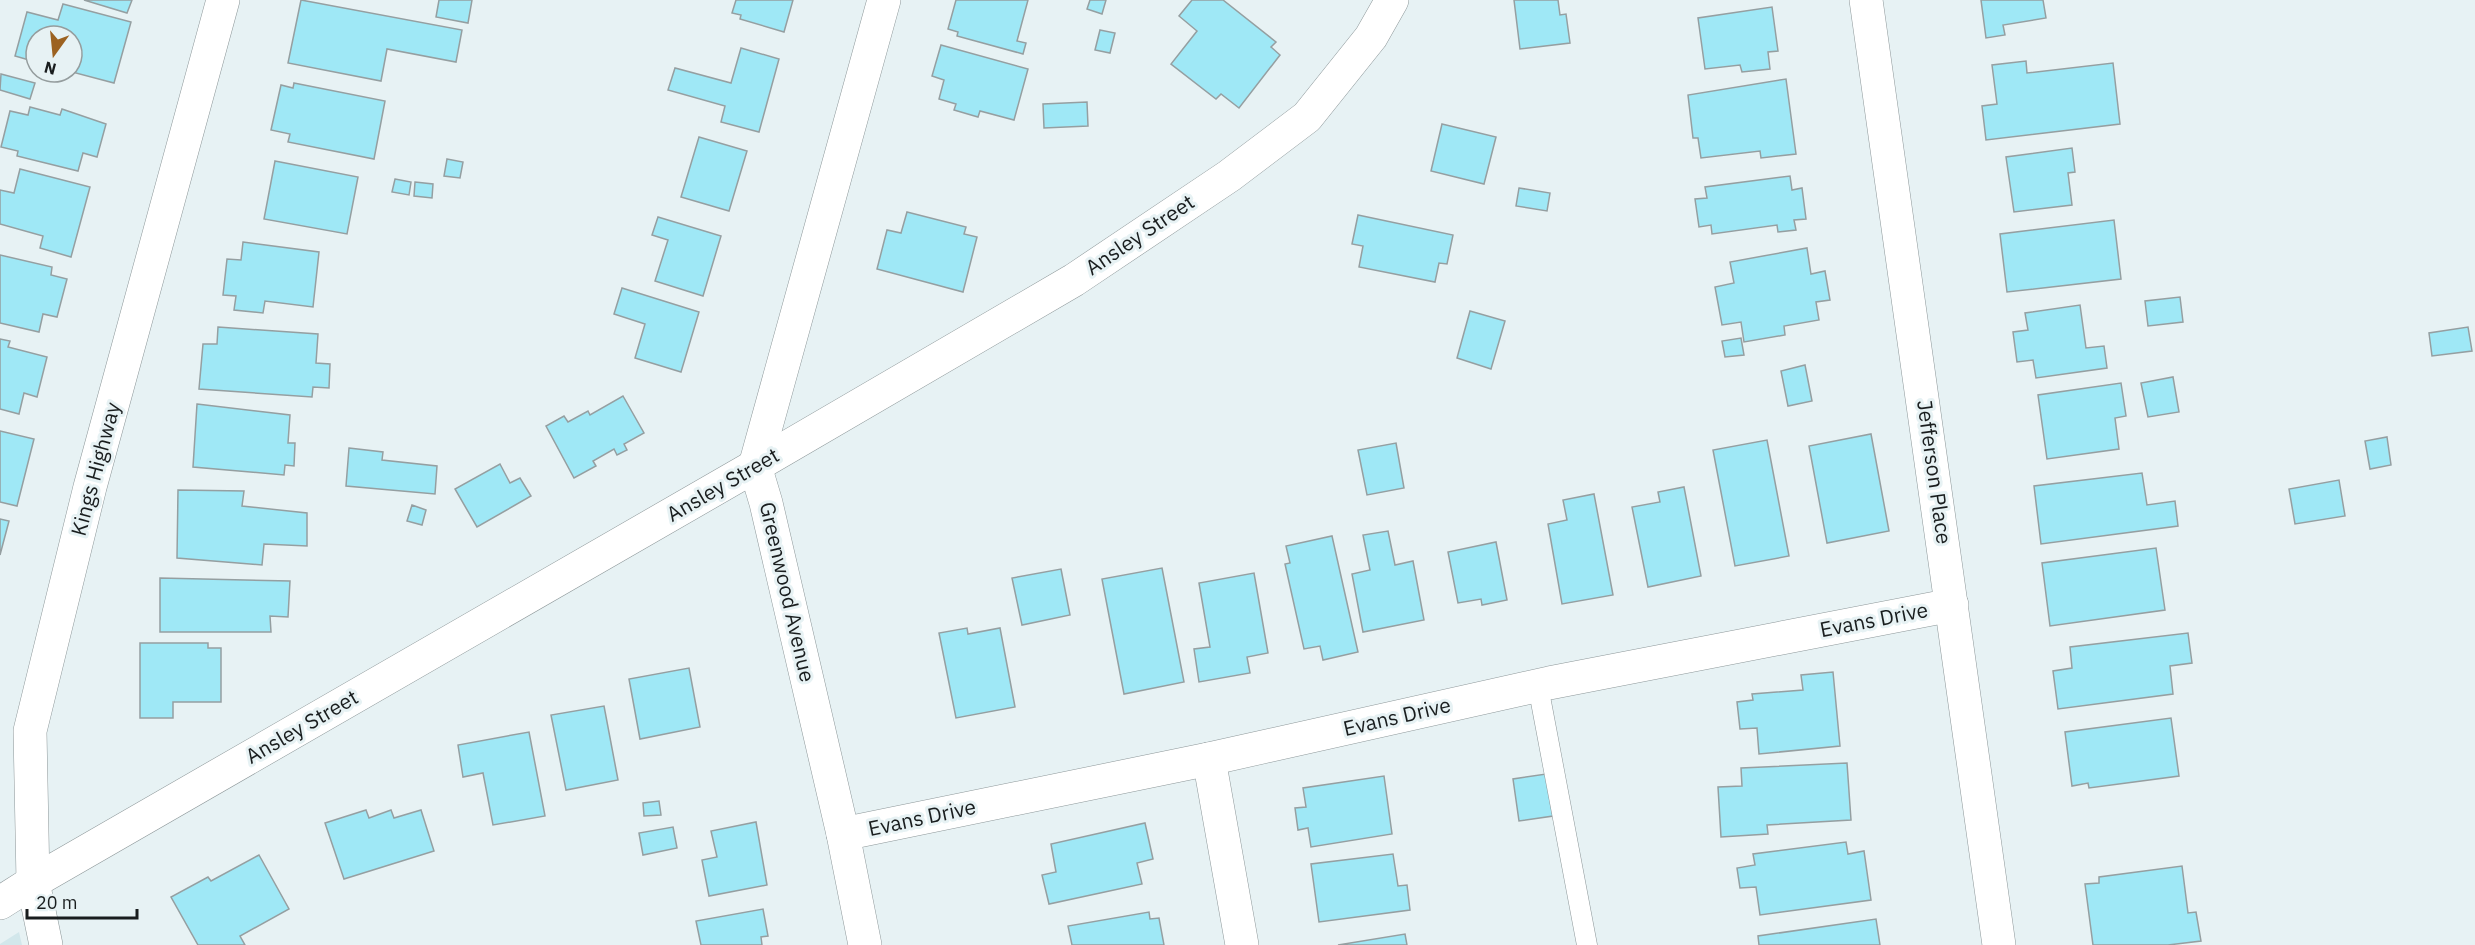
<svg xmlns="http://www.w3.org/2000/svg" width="2475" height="945" font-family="'IBM Plex Sans',sans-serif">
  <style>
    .built { fill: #d2e7eb }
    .building { fill: #9fe8f6; stroke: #959fa1; stroke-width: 1.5 }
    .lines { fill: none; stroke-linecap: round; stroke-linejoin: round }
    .lane-casing { stroke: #8d9799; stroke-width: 21 }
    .street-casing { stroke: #8d9799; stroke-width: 34 }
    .lane { stroke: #fff; stroke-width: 20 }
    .street { stroke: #fff; stroke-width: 33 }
    .labels { text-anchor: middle; stroke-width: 6; stroke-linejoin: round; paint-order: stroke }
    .street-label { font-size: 21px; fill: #191d1e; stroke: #e7f2f4 }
  </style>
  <rect width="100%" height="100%" fill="#e7f2f4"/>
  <polygon class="built" points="19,932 22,945 0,945 0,944"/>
  <g class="building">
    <polygon points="84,0 132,0 127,13"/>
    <polygon points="301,0 462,30 456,62 387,49 381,81 288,63"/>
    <polygon points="439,0 472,0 468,23 436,17"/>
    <polygon points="736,0 793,0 784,32 740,19 741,15 732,13"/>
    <polygon points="956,0 1028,0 1017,41 1026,43 1023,54 957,36 958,32 948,29"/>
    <polygon points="1090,0 1106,0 1102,14 1087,9"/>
    <polygon points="1192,0 1223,0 1276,42 1271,47 1280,55 1239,108 1221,94 1216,99 1171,64 1197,31 1179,16"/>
    <polygon points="1514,0 1558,0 1560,15 1566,14 1570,43 1520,49"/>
    <polygon points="1981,0 2043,0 2046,18 2003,25 2005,35 1986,38"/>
    <polygon points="63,4 131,22 114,83 72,72 72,36 36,36 36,62 15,56 27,12 58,20"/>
    <polygon points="1772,7 1778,51 1768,52 1770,69 1742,72 1740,65 1705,69 1698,18"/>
    <polygon points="1100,30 1115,33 1110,53 1095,50"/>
    <polygon points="941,45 1028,69 1014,120 980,111 978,117 954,110 956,104 939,99 944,80 932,76"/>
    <polygon points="741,48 779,59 759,132 721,122 725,106 668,90 675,68 731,83"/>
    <polygon points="2026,61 2027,73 2113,63 2120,124 1986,140 1982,106 1997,104 1992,65"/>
    <polygon points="1,74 35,83 30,99 0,90"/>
    <polygon points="1786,79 1796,154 1761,158 1760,151 1701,158 1698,138 1693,138 1688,95"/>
    <polygon points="294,83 385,101 374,159 288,142 290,134 271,130 281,85 293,88"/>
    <polygon points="1087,102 1088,126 1044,128 1043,104"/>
    <polygon points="30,107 60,115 62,109 106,124 97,157 83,153 78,171 17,156 18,151 1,147 10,111 28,115"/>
    <polygon points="1442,124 1496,137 1484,184 1431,171"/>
    <polygon points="699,137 747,151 729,211 681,197"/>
    <polygon points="2072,148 2075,172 2068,173 2072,205 2014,212 2006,157"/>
    <polygon points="447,159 463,162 460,178 444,176"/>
    <polygon points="275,161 358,177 347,234 264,219"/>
    <polygon points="20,169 90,187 71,257 40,248 43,236 0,224 0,190 14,193"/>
    <polygon points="1790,176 1792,190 1802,188 1806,219 1794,220 1796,230 1778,232 1777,225 1712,234 1711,225 1699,227 1695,199 1707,198 1705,187"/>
    <polygon points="395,179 411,182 409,195 392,192"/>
    <polygon points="415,182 433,184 432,198 414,196"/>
    <polygon points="1519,188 1550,193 1547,211 1516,206"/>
    <polygon points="907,212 966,227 964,234 977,237 963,292 877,269 887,230 901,233"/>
    <polygon points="1358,215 1453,235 1447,264 1439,263 1435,282 1359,267 1363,246 1352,244"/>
    <polygon points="658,217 721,236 703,296 655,281 668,240 652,235"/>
    <polygon points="2114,220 2121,279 2007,292 2000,234"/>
    <polygon points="243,242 319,252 313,307 265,301 263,313 234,310 236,296 223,295 227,259 241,260"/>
    <polygon points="1807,248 1811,274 1825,271 1830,300 1816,302 1819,320 1784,326 1785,335 1744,342 1741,322 1722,325 1715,287 1734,283 1730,262"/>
    <polygon points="0,255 52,267 51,275 67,279 57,317 43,314 39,332 0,323"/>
    <polygon points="622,288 699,312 681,372 635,358 645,324 614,314"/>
    <polygon points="2180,297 2183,322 2148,326 2145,301"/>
    <polygon points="2080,305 2086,348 2104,346 2107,368 2036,378 2033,360 2017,362 2013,332 2028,330 2025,313"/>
    <polygon points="1470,311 1505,321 1491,369 1457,358"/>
    <polygon points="218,327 318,334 316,363 330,364 329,388 313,387 312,397 199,389 203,344 217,344"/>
    <polygon points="2468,327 2472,351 2432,356 2429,333"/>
    <polygon points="1741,338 1744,355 1725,357 1722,341"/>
    <polygon points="0,339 10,341 8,347 47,357 37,397 24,393 19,414 0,409"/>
    <polygon points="1805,365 1812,401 1788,406 1781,371"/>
    <polygon points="2173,377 2179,412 2148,417 2141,383"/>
    <polygon points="2121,383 2126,416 2115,418 2119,449 2047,459 2038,395"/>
    <polygon points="623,396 644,433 624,444 627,450 617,455 614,449 593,461 596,466 574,478 546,426 564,416 568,422 588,411 590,415"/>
    <polygon points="197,404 290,415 288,443 295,443 294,466 285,465 284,475 193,467"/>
    <polygon points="0,431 34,439 17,506 0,502"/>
    <polygon points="1871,434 1889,531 1827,543 1809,446"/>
    <polygon points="2387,437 2391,465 2370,469 2365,441"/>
    <polygon points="1767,440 1789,556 1735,566 1713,450"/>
    <polygon points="1396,443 1404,488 1367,495 1358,450"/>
    <polygon points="349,448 383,452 382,460 437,466 435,494 346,486"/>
    <polygon points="500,464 510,483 520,478 531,496 477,527 455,489"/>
    <polygon points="2142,473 2147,505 2175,501 2178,526 2041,544 2034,486"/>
    <polygon points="2339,480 2345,516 2295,524 2289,489"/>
    <polygon points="1684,487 1701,576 1648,587 1632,507 1660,502 1658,492"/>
    <polygon points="178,490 244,491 242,506 307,513 307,546 264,544 262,565 177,558"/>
    <polygon points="1594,494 1613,595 1562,604 1548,524 1567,520 1563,500"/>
    <polygon points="412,505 426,510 422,525 407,521"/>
    <polygon points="0,519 9,521 0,555"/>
    <polygon points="1388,531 1395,565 1413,561 1424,620 1363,632 1352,574 1370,570 1363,535"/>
    <polygon points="1332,536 1358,652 1323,660 1320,646 1304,649 1285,564 1290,563 1286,546"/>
    <polygon points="1496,542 1507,600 1482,605 1481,599 1458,603 1448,552"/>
    <polygon points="2156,548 2165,610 2050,626 2042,563"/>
    <polygon points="1162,568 1184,682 1124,694 1102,579"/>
    <polygon points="1061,569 1070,615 1022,625 1012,578"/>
    <polygon points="1254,573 1268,653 1247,657 1250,673 1199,682 1194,649 1210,647 1199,583"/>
    <polygon points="160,578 290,581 288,617 270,616 271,632 160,632"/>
    <polygon points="967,628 968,634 1000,628 1015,707 956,718 939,633"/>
    <polygon points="2188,633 2192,663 2170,666 2173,694 2058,709 2053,671 2072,668 2070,647"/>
    <polygon points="140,643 208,643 208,648 221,648 221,702 173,702 173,718 140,718"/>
    <polygon points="689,668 700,727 640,739 629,679"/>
    <polygon points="1833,672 1840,746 1759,754 1757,728 1740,729 1737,702 1753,700 1752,694 1803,690 1801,675"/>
    <polygon points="604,706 618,780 566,790 551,715"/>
    <polygon points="2171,718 2179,776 2089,788 2088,783 2072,786 2065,732"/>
    <polygon points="529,732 545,816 493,825 483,773 463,777 458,745"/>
    <polygon points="1847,763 1851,820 1767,825 1768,834 1721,837 1718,787 1742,786 1741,768"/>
    <polygon points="1546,774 1553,816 1519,821 1513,779"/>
    <polygon points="1384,776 1392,834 1311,847 1308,828 1298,830 1295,808 1306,807 1303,788"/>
    <polygon points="659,801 661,815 644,816 643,803"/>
    <polygon points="366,810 369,818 391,810 394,818 421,810 434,851 344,879 325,823"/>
    <polygon points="756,822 767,885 709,896 702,860 717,857 711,831"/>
    <polygon points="1145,823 1153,859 1137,863 1142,884 1049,904 1042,875 1056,872 1051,844"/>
    <polygon points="673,827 677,848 643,855 639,833"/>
    <polygon points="1846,842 1848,854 1864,851 1871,900 1760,915 1756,887 1740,888 1737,868 1755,865 1753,854"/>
    <polygon points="1393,854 1398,886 1407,885 1410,910 1319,922 1311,864"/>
    <polygon points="259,855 289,909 240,936 245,945 198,945 171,897 208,877 211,881"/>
    <polygon points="2182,866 2188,913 2196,912 2201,941 2168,945 2093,945 2085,884 2099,883 2099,877"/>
    <polygon points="763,909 768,936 761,937 762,945 701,945 696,921"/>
    <polygon points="1149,912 1150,919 1159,918 1164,945 1072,945 1068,926"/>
    <polygon points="1876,919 1880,945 1759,945 1758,936"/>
    <polygon points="1405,934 1407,945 1338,945"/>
  </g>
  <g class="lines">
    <g class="lane-casing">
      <polyline id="lane" points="1538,686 1587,945"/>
    </g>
    <g class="street-casing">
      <g id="street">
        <polyline points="1866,0 1999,945"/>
        <polyline points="1209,759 1242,945"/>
        <polyline points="843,834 1209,759 1549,683 1952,605"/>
        <polyline points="0,903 33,882 755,466 1074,280 1229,176 1307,117 1371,37 1392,0"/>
        <polyline points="46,945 33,882 30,731 90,487 223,0"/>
        <polyline points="865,945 843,834 766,503 755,466 884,0"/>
      </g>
    </g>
    <use href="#lane" class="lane"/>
    <use href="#street" class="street"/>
  </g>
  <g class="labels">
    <g class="street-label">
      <text transform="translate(1140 235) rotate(-34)" y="7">Ansley Street</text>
      <text transform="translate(96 469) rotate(-75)" y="7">Kings Highway</text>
      <text transform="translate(1934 472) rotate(82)" y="7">Jefferson Place</text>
      <text transform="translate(723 485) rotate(-30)" y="7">Ansley Street</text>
      <text transform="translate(787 592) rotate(77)" y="7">Greenwood Avenue</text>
      <text transform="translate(1874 620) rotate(-11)" y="7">Evans Drive</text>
      <text transform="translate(1397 717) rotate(-13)" y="7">Evans Drive</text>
      <text transform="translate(302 727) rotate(-30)" y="7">Ansley Street</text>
      <text transform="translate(922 818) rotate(-12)" y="7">Evans Drive</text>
    </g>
  </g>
  <g transform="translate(54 54) rotate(195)"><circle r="28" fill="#e7f2f4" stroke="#959d9e" stroke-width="1.5"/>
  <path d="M0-4.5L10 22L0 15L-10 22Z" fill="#9c6221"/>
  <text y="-9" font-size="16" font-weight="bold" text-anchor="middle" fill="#191d1e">N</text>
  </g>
  <path d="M27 909v9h110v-9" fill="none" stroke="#191d1e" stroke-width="3"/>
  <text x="36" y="909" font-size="18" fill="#191d1e" stroke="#e7f2f4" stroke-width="4.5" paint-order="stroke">20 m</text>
</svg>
